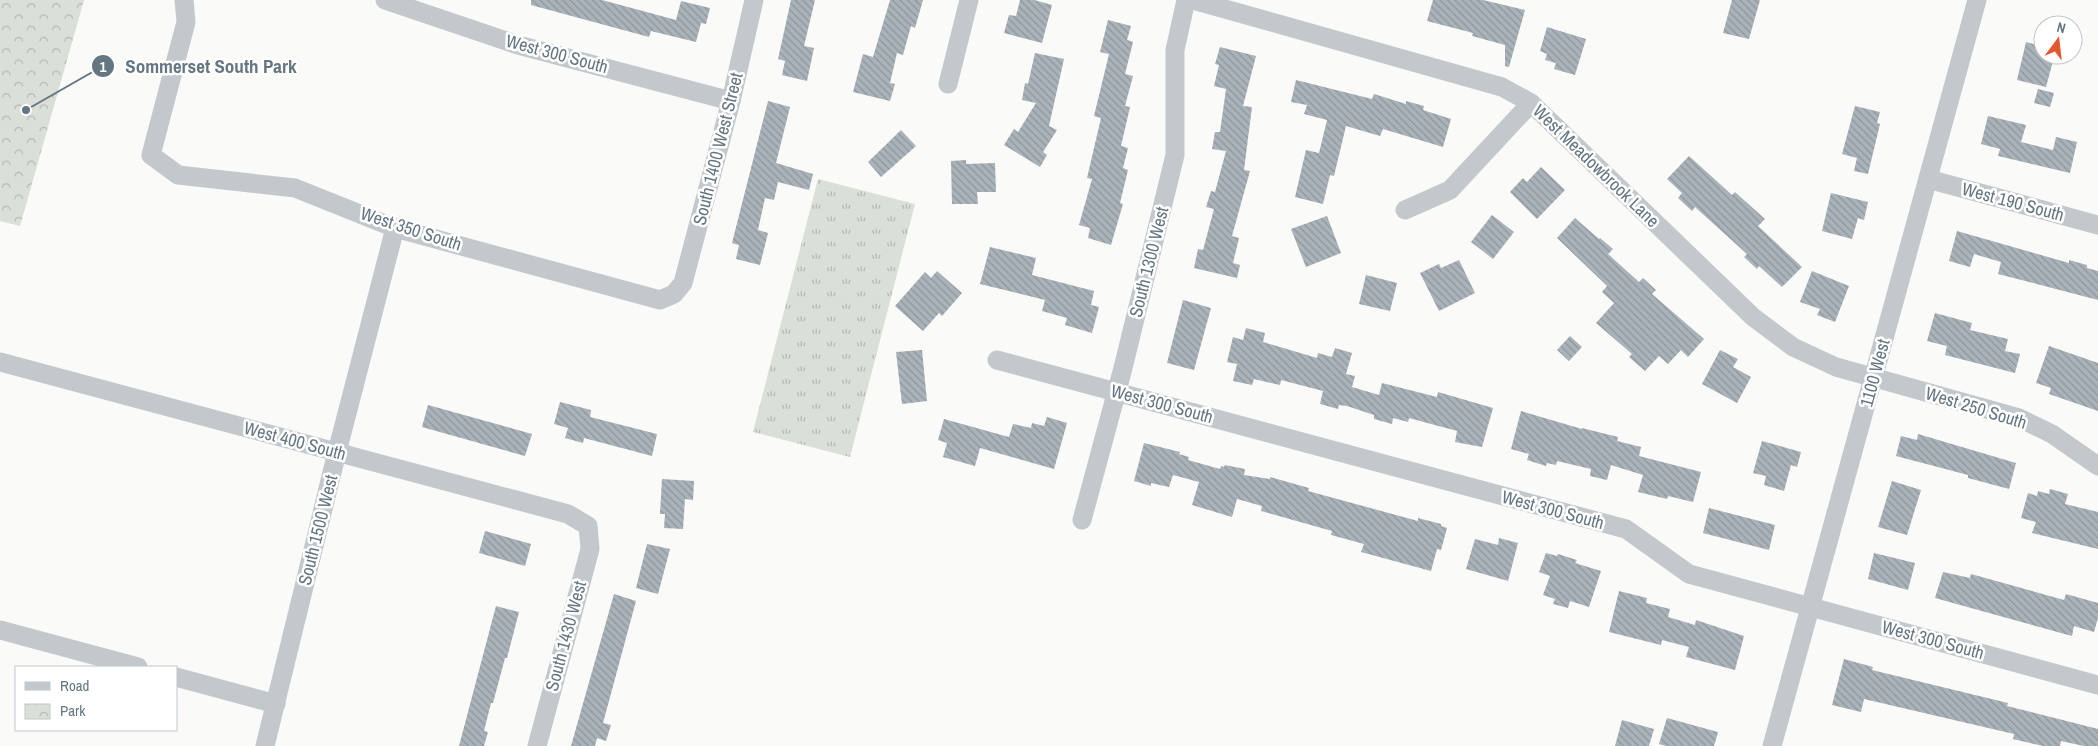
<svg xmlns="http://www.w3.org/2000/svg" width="2098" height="746" font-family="'Archivo Narrow',sans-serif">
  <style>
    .grass { fill: url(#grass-tufts) }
    .park { fill: url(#park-crowns) }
    .building { fill: url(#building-back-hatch) }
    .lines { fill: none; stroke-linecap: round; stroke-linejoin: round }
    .street { stroke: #c3c8cc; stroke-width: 19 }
    .labels { text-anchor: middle; stroke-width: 5; stroke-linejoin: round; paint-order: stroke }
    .street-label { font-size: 18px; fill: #657683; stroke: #fff }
    .leader { fill: none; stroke: #657683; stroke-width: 2 }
    .callout-dot { fill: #657683; stroke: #fff; stroke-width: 2 }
    .mark-label { font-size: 15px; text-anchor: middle; font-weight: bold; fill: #fff }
    .callout-label { font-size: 19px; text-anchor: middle; font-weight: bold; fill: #657683; stroke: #fff; stroke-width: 5; stroke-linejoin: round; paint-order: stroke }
  </style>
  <defs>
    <pattern id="grass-tufts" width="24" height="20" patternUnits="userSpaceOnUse" patternTransform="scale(1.25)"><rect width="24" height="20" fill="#dadfd7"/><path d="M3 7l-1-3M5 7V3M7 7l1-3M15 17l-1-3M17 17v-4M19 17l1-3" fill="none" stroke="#b4b9b4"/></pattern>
    <pattern id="park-crowns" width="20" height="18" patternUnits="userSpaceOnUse" patternTransform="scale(1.25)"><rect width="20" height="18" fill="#dadfd7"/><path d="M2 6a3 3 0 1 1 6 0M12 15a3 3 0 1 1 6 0" fill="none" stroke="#b4b9b4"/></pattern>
    <pattern id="building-back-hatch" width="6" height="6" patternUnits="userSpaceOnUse" patternTransform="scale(1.25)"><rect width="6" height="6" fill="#aab3b9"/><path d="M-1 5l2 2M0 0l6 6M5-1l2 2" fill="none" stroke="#8e969c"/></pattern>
  </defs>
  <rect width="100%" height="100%" fill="#fafaf8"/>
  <polygon class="grass" points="818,179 915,204 850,457 753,432"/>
  <polygon class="park" points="0,0 84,0 20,226 0,221"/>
  <g class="building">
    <polygon points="531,0 602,0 676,20 681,1 710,8 706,24 701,23 696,42 651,31 649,37 531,5"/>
    <polygon points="791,0 815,0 804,46 814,48 807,81 782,75 785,61 778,59"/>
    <polygon points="890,0 923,0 915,28 911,26 903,55 897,53 890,83 895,84 890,101 853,92 863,54 873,57"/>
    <polygon points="1020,0 1034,0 1052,5 1042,43 1004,33 1009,15 1016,16"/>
    <polygon points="1433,0 1483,0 1525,10 1509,67 1505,66 1505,45 1472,36 1473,33 1427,21"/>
    <polygon points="1732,0 1760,0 1749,39 1723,33"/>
    <polygon points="1108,20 1131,26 1127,40 1133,42 1125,74 1133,76 1125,106 1130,107 1121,146 1128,148 1123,168 1128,170 1120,203 1123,204 1111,245 1088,238 1090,228 1079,225 1092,179 1087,178 1101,118 1094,116 1109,54 1100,52"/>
    <polygon points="1547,27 1586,39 1575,75 1554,69 1556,63 1545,60 1547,54 1540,51"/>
    <polygon points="2026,42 2043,47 2043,55 2047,55 2046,60 2053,61 2046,87 2017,80"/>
    <polygon points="1220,47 1256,56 1243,106 1252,107 1244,170 1250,171 1232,236 1239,238 1233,263 1240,265 1237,278 1194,268 1198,249 1203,250 1214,209 1206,207 1211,191 1215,192 1226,151 1212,149 1215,132 1220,132 1226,89 1214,86 1219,65 1215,64"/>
    <polygon points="1035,53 1064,59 1049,126 1057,130 1043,152 1047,155 1040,167 1004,145 1014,129 1018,132 1036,103 1022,100 1025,83 1028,84"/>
    <polygon points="1296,80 1372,99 1374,94 1406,104 1406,101 1424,106 1423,110 1451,119 1443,147 1383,129 1380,136 1346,126 1334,176 1330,175 1323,204 1295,197 1306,150 1319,153 1327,120 1304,114 1307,105 1291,102"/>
    <polygon points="2038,89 2054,93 2050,107 2034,103"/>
    <polygon points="768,101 790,107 776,163 813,174 809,190 778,182 774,200 765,198 758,230 768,233 760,265 736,259 739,245 732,243"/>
    <polygon points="1855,106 1880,112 1877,123 1880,124 1868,174 1854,171 1857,158 1842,154"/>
    <polygon points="1988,116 2026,125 2021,142 2053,150 2056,137 2077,142 2070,173 1998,156 2000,149 1981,144"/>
    <polygon points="901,130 916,146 881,177 868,162"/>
    <polygon points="1689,156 1732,195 1735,192 1765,219 1758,226 1802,267 1782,287 1759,266 1757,269 1744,257 1747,254 1695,207 1692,211 1678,198 1682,193 1667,179"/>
    <polygon points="966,160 966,164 995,163 996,192 977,192 978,204 952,204 951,161"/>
    <polygon points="1541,167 1565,190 1537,219 1510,192 1523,178 1527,182"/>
    <polygon points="1831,193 1868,202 1864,220 1858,218 1852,239 1822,231"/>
    <polygon points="1492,215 1514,232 1493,259 1471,242"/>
    <polygon points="1327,216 1341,253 1306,267 1291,229"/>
    <polygon points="1575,218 1599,239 1600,238 1613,249 1608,254 1639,282 1643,278 1656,290 1652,294 1704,339 1688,357 1681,350 1668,364 1659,356 1645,371 1629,357 1632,354 1596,323 1614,303 1602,292 1607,286 1557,238"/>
    <polygon points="1957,231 2069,263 2069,260 2087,265 2087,268 2098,271 2098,300 1998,274 2001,262 1974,254 1970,267 1949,261"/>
    <polygon points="990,247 1036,258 1032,275 1094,291 1091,305 1099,307 1092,333 1065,325 1067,318 1042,311 1045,300 980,284"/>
    <polygon points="1459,260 1475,293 1439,311 1420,273 1439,264 1441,268"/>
    <polygon points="937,271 962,293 942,316 939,313 923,331 895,306 925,272 931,278"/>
    <polygon points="1812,271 1849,286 1835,322 1817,315 1820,309 1800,302"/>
    <polygon points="1366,275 1397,283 1390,311 1359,304"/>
    <polygon points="1183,300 1211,308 1194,370 1167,363"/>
    <polygon points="1935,313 1972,323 1970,330 2008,339 2005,351 2020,354 2015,373 1945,355 1947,346 1927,341"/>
    <polygon points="1246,328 1265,333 1263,342 1317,358 1318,353 1332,357 1335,348 1352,353 1346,374 1355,376 1352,387 1379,395 1382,383 1437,397 1438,392 1493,408 1482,447 1455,442 1457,431 1409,418 1408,422 1393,418 1392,424 1374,419 1374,415 1347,406 1339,405 1338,409 1320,404 1323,391 1281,380 1280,385 1254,379 1252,385 1233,381 1237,364 1227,362 1233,337 1243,340"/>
    <polygon points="1570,336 1582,347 1569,361 1557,350"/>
    <polygon points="2049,346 2098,363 2098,411 2049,394 2051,388 2036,383"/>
    <polygon points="922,350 927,401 902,404 896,352"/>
    <polygon points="1720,350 1738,359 1733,367 1751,377 1737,403 1702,384"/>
    <polygon points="560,402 591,410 590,417 657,434 652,456 584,438 583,443 565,438 568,428 554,424"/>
    <polygon points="428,405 532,434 525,456 422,427"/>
    <polygon points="1521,411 1582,429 1582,428 1618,437 1617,441 1641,447 1639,456 1701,472 1693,502 1668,496 1667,499 1638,492 1643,475 1611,465 1607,480 1590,476 1591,469 1557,461 1556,465 1547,463 1546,466 1527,460 1529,454 1511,449"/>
    <polygon points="1047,417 1067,423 1054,469 980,448 975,466 943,457 947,443 938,440 944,419 1009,437 1013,424 1031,428 1032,423 1044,426"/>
    <polygon points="1918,434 2016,463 2009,489 1968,478 1968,475 1896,456 1901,436 1917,440"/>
    <polygon points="1762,441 1801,452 1797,467 1791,465 1784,491 1764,485 1766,476 1753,473"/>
    <polygon points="1144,443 1180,452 1179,454 1189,457 1188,460 1220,469 1221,466 1224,467 1225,465 1245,469 1244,475 1270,479 1270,477 1309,488 1308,491 1418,521 1418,518 1441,524 1441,526 1447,528 1441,550 1437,549 1431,571 1361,552 1364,544 1331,535 1332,531 1261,511 1262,506 1237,499 1232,517 1192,505 1199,482 1173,475 1169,487 1151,483 1151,486 1134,481"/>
    <polygon points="662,479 694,481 693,500 685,499 683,529 664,528 665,514 660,514"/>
    <polygon points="1892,481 1921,490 1907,535 1878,527"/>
    <polygon points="2050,489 2068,494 2065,504 2098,512 2098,549 2032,533 2036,522 2021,518 2028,493 2037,496 2038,491 2049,494"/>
    <polygon points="1709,508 1775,525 1769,550 1703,533"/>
    <polygon points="485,531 531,544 525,566 479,553"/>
    <polygon points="1499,538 1518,543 1508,581 1466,569 1475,539 1498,545"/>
    <polygon points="647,544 670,549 658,594 636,588"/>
    <polygon points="1546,553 1557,556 1558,554 1577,560 1575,563 1601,571 1589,607 1570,601 1568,608 1553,604 1555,599 1543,595 1550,576 1539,572"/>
    <polygon points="1874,553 1915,563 1908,590 1868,579"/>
    <polygon points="1943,572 1970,578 1971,574 2064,600 2066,594 2098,603 2098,618 2094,632 2074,626 2072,636 1935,598"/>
    <polygon points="1619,591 1647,598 1646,603 1670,609 1668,617 1695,625 1696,620 1744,636 1735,670 1686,657 1689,647 1662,640 1661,645 1609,632"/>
    <polygon points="614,594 636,601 603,723 611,725 606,741 597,738 595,746 571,746"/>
    <polygon points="496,606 519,612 507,658 505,658 493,703 491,703 484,731 488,732 484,746 459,746"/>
    <polygon points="1844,659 1873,667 1872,670 2008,703 2007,706 2098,729 2098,746 2084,746 2061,741 2060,746 2043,746 2013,739 2014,734 1864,699 1861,712 1832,705"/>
    <polygon points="1667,718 1718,732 1714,746 1666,746 1659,744"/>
    <polygon points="1622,720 1654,729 1649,746 1615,746"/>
  </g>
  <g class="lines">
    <g class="street">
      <polyline points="184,0 186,22 151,155 178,175 295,188 395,228 660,300 674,294 683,283 731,101 754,0"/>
      <polyline points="385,0 518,45 731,101"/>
      <polyline points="1193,0 1502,87 1531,103 1753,317 1793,347 1836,367 2019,418 2052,434 2098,466"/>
      <polyline points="948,84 969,0"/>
      <polyline points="1928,179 2098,225"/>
      <polyline points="1405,210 1450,190 1531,103"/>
      <polyline points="997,360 1626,529 1689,574 2098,685"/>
      <polyline points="0,362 568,514 588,526 590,549 537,746"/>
      <polyline points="1082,520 1123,368 1175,155 1175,50 1186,0"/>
      <polyline points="0,630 138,667"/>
      <polyline points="176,677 276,704"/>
      <polyline points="265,746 337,452 395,228"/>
      <polyline points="1772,746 1977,0"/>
    </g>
  </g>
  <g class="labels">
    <g class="street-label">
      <text transform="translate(557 54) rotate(15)" y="6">West 300 South</text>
      <text transform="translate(718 149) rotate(-76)" y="6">South 1400 West Street</text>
      <text transform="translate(1596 166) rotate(44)" y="6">West Meadowbrook Lane</text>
      <text transform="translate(2013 202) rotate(15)" y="6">West 190 South</text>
      <text transform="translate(411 229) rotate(18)" y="6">West 350 South</text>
      <text transform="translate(1149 262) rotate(-76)" y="6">South 1300 West</text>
      <text transform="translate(1875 373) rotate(-75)" y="6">1100 West</text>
      <text transform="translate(1162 404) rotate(15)" y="6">West 300 South</text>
      <text transform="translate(1976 408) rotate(17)" y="6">West 250 South</text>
      <text transform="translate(295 441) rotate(15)" y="6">West 400 South</text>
      <text transform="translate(1553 510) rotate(15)" y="6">West 300 South</text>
      <text transform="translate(318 530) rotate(-76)" y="6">South 1500 West</text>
      <text transform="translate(566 636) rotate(-75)" y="6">South 1430 West</text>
      <text transform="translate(1933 640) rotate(15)" y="6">West 300 South</text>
    </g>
  </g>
  <path class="leader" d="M26 110L103 66"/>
  <g class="callout-dot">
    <circle cx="26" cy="110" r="5"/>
    <circle cx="103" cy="66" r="12"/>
  </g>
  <g class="mark-label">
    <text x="103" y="72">1</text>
  </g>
  <g class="callout-label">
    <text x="211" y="73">Sommerset South Park</text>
  </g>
  <rect x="15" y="666" width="162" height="65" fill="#ffffff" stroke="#c1c8cd"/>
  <rect x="25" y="682" width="25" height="8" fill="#c3c8cc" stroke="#c1c8cd"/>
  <text x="60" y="691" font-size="15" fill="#657683">Road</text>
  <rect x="25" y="704" width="25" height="15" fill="url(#park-crowns)" stroke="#c1c8cd"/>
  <text x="60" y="716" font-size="15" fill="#657683">Park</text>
  <g transform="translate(2058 40) rotate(15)"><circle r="24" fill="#ffffff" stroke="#c1c8cd"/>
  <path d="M0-4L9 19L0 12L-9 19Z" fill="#e4572e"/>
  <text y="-8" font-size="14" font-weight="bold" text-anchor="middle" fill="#657683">N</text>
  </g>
</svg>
